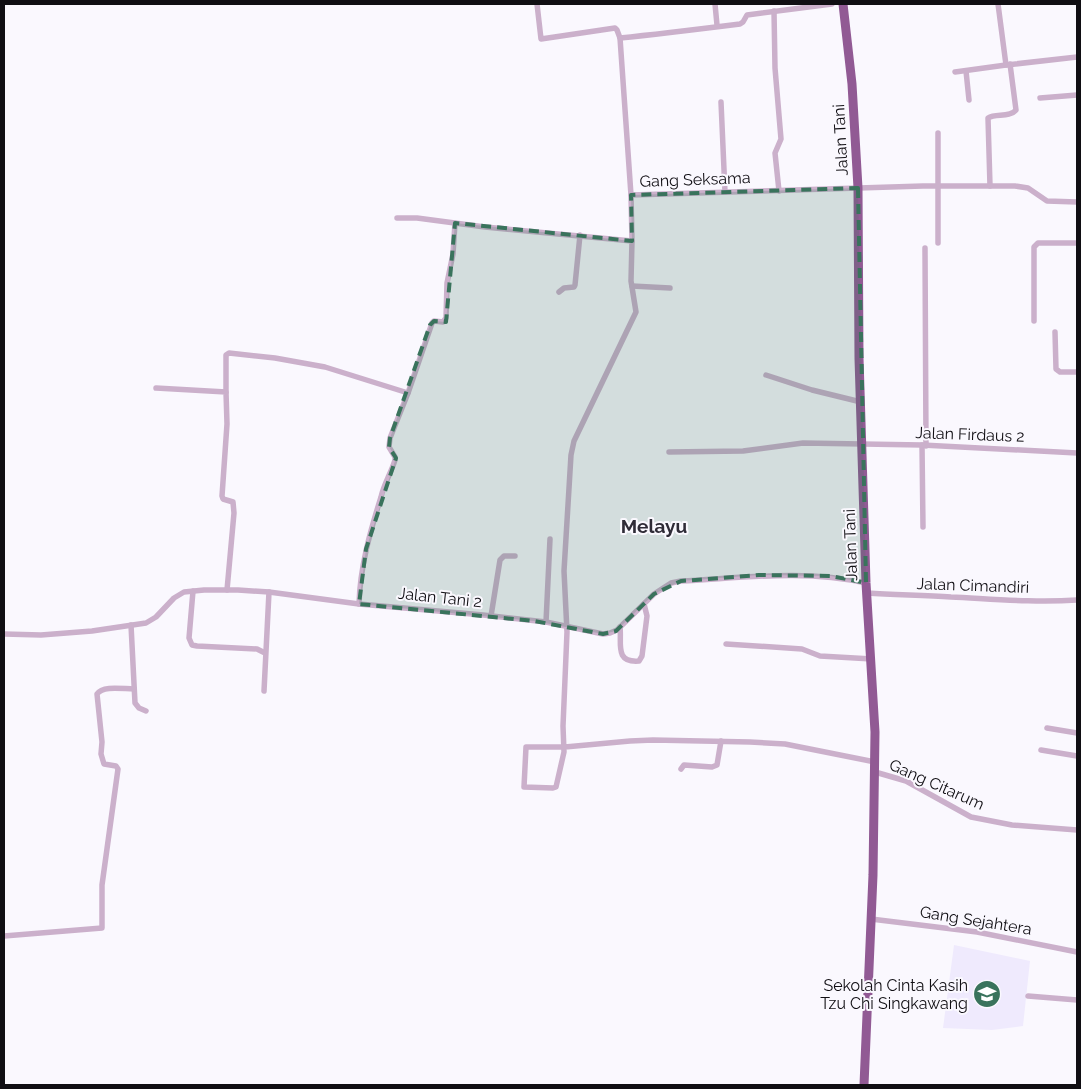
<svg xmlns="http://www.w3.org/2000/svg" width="1081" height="1089" font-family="Raleway,sans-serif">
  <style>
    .built { fill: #efeafd }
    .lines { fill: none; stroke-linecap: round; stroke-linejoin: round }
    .minor { stroke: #cbb0cb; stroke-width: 5.5 }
    .highway { stroke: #915a94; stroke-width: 9 }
    .marked { fill: #39735c; fill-opacity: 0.2; stroke: #39735c; stroke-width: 4; stroke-dasharray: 10 6; stroke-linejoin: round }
    .labels { text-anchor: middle; stroke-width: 4; stroke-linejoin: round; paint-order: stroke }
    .street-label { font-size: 16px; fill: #100e13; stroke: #faf8fe }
    .poi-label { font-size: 16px; fill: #100e13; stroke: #faf8fe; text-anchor: end }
    .quarter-label { font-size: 19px; font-weight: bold; fill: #2f2b37; stroke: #faf8fe }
  </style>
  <rect width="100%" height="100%" fill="#faf8fe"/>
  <polygon class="built" points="954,945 1030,961 1023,1026 992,1030 943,1028"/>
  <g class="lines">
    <g class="minor">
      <path d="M 537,4 L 541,39 L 615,28 L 617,30 L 620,38 C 660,34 700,29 740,24 L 743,22 L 747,15 L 832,4"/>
      <polyline points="715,4 717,25"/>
      <polyline points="998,4 1006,65 1077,57"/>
      <polyline points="774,11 775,68 781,139 775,153 779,191"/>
      <polyline points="620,38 631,195 923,186 1015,186 1028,188 1047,201 1077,202"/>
      <polyline points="966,71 969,100"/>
      <polyline points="955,72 1006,65"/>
      <polyline points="1040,98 1077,95"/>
      <polyline points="721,102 725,192"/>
      <polyline points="938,133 938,243"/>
      <path d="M 990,186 L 988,118 C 996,113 1009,118 1016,110 L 1010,64"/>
      <polyline points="631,195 632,241"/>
      <polyline points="397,218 417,218 485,227 632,241 631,281 636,312 574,441 571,455 564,571 567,632 563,726 564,752 556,787 553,788 524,787 526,747 565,747 630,741 653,740 750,742 785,744 875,762"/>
      <polyline points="925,248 926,446"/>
      <polyline points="632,286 670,288"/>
      <polyline points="559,292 564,288 574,287 575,285 580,235"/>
      <polyline points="1034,321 1034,247 1038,243 1077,243"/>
      <polyline points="1055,332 1056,369 1060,372 1077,372"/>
      <polyline points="766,375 812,390 861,402"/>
      <polyline points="156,388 226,392 227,424 222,496 223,499 233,502 234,513 227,590"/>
      <polyline points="226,392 226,355 229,353 275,358 325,367 408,393"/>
      <polyline points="922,445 923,527"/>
      <polyline points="669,452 743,451 803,443 922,445 1077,453"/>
      <polyline points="193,591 189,638 192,645 197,646 257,649 265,653"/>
      <path d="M 867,593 C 895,595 923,595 951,597 C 993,599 1035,603 1077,600"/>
      <path d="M 359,604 C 360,567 370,532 381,497 C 384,484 391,473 395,460 L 395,457 L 389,447 L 390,438 L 408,393 L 432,323 L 434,321 L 443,322 L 446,318 L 447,283 L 453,254 L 455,223"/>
      <polyline points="491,616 500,560 504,556 515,556"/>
      <polyline points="546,622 550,539"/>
      <polyline points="131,625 135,703 139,708 146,711"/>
      <path d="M 620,627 C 622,643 614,663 639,661 L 642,656 L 647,616 L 644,604"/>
      <path d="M 4,634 L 41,635 L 92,631 L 146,623 L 156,617 L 174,598 L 184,592 L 204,590 L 238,590 L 269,592 L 359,604 L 483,615 L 546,622 L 603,634 L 610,633 L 617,630 L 654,594 L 671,583 L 681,581 C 742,578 805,569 866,583"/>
      <polyline points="726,644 802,649 820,656 872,659"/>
      <polyline points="264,691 269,592"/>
      <polyline points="1047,728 1077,733"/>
      <polyline points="1041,750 1077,756"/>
      <polyline points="681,769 684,765 712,767 717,765 721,741"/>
      <polyline points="875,772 906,781 971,817 1012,825 1077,830"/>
      <polyline points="871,919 977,932 1077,952"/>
      <path d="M 4,936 L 102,928 L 102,885 L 118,769 L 116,766 L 104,764 L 101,754 L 102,742 L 97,694 C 103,685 123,689 134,689"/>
      <polyline points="1028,996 1077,1000"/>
    </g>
    <polyline class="highway" points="843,4 852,84 858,188 859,358 866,583 875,732 873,875 864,1085"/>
  </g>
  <path class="marked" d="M 858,188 L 866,583 L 831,576 L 759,575 L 681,581 L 654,594 L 616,631 L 603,634 L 534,621 L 359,604 L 366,549 L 396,458 L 389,447 L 390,438 L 430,325 L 434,321 L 446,322 L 455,223 L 632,241 L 631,195 Z"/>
  <defs>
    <g id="school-disc" transform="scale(1.4375)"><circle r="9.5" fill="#39735c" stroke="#faf8fe"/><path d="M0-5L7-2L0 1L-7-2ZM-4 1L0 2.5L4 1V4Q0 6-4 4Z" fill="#fff"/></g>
  </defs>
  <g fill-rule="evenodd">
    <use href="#school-disc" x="987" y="994"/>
  </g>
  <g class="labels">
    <g class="street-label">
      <text transform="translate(840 140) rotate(-93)" y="6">Jalan Tani</text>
      <text transform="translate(695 179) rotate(-2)" y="6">Gang Seksama</text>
      <text transform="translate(970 434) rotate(2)" y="6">Jalan Firdaus 2</text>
      <text transform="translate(850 545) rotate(-92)" y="6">Jalan Tani</text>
      <text transform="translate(973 585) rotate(2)" y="6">Jalan Cimandiri</text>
      <text transform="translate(440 597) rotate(6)" y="6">Jalan Tani 2</text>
      <text transform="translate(937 784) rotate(24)" y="6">Gang Citarum</text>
      <text transform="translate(976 920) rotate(9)" y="6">Gang Sejahtera</text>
    </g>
    <g class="poi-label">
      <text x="968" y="991">Sekolah Cinta Kasih<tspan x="968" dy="18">Tzu Chi Singkawang</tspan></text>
    </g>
    <g class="quarter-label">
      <text x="654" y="533">Melayu</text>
    </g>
  </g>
  <rect width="1081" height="1089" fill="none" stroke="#100e13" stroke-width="10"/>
</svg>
